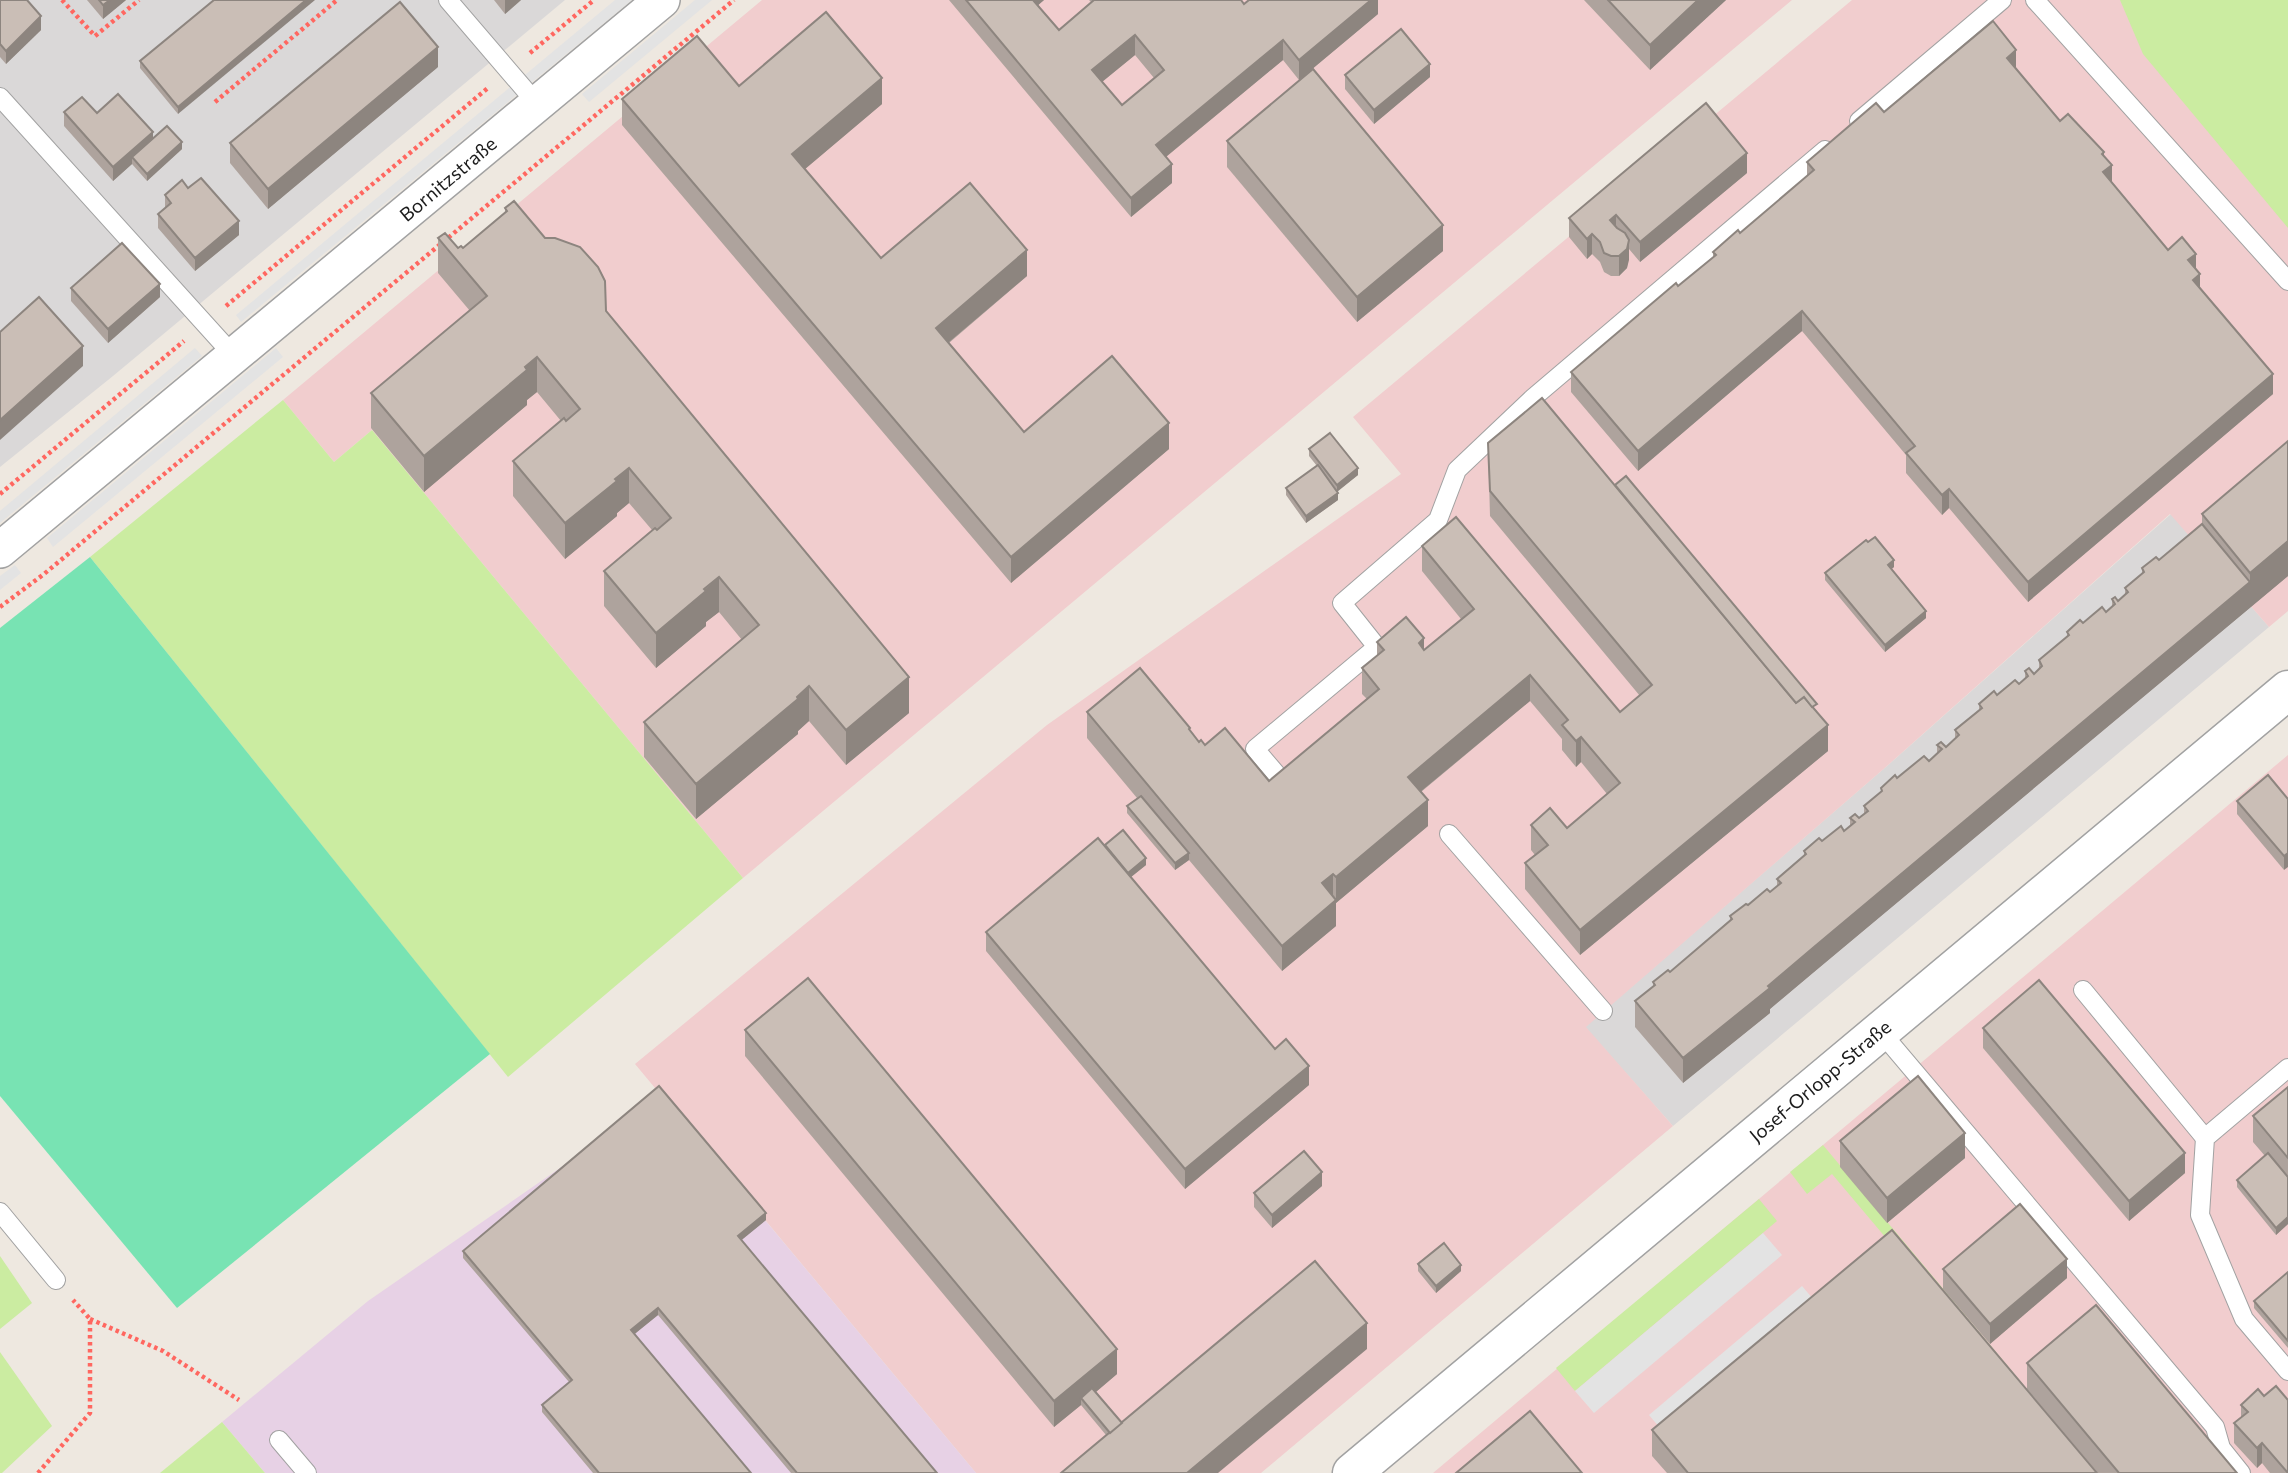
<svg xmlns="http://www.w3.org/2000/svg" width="2288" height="1473" font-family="Commissioner,sans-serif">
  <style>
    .residential { fill: #dad8d8 }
    .commercial { fill: #f1cdce }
    .industrial { fill: #e7d1e5 }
    .grass { fill: #cbeca1 }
    .pitch { fill: #78e3b3 }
    .parking { fill: #e3e3e3 }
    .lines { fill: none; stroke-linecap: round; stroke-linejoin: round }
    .service-casing { stroke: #a2a2a2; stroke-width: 20 }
    .minor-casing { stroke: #a2a2a2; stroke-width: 38 }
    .tertiary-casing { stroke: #a2a2a2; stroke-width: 41 }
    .path { stroke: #ff6760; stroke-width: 4.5; stroke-dasharray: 3.5 3.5; stroke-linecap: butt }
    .service { stroke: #fff; stroke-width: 18 }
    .minor { stroke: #fff; stroke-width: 35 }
    .tertiary { stroke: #fff; stroke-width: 38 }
    .wall { fill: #aea39d; fill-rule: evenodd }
    .shaded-wall { fill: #8d857f }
    .building { fill: #cabeb6; stroke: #8d857f; stroke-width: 2; fill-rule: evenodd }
    .labels { text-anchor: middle; stroke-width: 7; stroke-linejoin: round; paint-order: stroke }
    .street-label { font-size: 19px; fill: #1b1b1b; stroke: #fff }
  </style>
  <rect width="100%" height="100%" fill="#eee8e0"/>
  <g class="residential">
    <polygon points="0,0 565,0 113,376 0,467"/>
    <polygon points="2171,514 2269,627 1673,1126 1585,1027 1887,766"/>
  </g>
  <g class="commercial">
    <polygon points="762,0 1792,0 743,878 372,430 334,462 283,400"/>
    <polygon points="1852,0 2288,0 2288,611 2269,627 2170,514 1887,766 1586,1027 1673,1126 1261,1473 976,1473 635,1064 1047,725 1401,474 1353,417"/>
    <polygon points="2288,755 2288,1473 1433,1473 1823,1145"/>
  </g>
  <polygon class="industrial" points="659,1093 976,1473 265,1473 222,1422 368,1301 612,1132"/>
  <g class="grass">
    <polygon points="2120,0 2288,0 2288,228 2143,54"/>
    <polygon points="283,400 334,462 372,430 743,878 508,1077 90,557"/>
    <polygon points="1823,1145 2097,1473 2076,1473 1897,1251 1832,1174 1807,1194 1790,1172"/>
    <polygon points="1759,1199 1777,1221 1575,1391 1556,1368"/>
    <polygon points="0,1256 32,1303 0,1329"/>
    <polygon points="0,1352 52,1426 2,1473 0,1473"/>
    <polygon points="222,1422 265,1473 160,1473"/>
  </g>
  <polygon class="pitch" points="90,557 490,1054 177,1308 0,1096 0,628"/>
  <g class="parking">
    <polygon points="615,0 632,0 241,322 236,315"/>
    <polygon points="695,0 712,0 589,102 582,94"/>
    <polygon points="195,348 202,356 0,523 0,511"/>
    <polygon points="276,348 283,357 53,547 47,538"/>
    <polygon points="15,565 21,573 0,590 0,576"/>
    <polygon points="1763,1233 1782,1255 1594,1413 1575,1391"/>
    <polygon points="1802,1286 1824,1312 1671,1441 1649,1415"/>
  </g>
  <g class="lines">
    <g class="service-casing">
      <g id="service">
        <polyline points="448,0 538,105"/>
        <polyline points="2035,0 2288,281"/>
        <polyline points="0,97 234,356"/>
        <polyline points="1859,121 2002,0"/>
        <polyline points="1284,783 1255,749 1377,647 1342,603 1438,520 1457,470 1534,397 1825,150"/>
        <polyline points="1449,834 1603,1011"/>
        <polyline points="2083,990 2205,1138"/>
        <polyline points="1880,1031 2215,1427 2221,1448 2241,1473"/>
        <polyline points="2288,1068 2205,1138 2200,1215 2244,1319 2288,1371"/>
        <polyline points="0,1212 56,1280"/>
        <polyline points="279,1440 307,1473"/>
      </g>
    </g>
    <g class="minor-casing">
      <polyline id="minor" points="0,550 662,0"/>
    </g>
    <g class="tertiary-casing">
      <polyline id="tertiary" points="1352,1473 2288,690"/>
    </g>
    <g class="path">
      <polyline points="62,0 95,36 139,0"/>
      <polyline points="530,53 594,0"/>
      <polyline points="215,102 337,0"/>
      <polyline points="226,306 488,88"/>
      <polyline points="0,494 184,341"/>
      <polyline points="0,607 44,574 734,0"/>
      <polyline points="90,1319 163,1351 239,1400"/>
      <polyline points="38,1473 90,1413 90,1319 73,1300"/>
    </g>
    <use href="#service" class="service"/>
    <use href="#minor" class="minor"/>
    <use href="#tertiary" class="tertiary"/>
  </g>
  <g class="wall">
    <polygon points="0,0 41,30 6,64 0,57"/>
    <polygon points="87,0 126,0 103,19"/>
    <polygon points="214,0 178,114 140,68 140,61"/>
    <polygon points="494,0 521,0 505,14"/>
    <path d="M 949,0 L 1044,0 L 1038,5 L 1059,30 L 1091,2 L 1089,0 L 1241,0 L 1244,4 L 1378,0 L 1378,14 L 1299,80 L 1283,60 L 1166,157 L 1172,183 L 1131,217 ZM 1135,55 L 1154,78 L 1122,105 L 1102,82 Z"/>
    <polygon points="1584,0 1726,0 1650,70"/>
    <polygon points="438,67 268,209 230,163 230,143"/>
    <polygon points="2016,69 2060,121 2104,156 2112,183 2168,250 2196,269 2200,288 2273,394 2028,602 1949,508 1942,515 1906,473 1906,455 1802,331 1638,471 1571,392 1571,372 1678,286 1713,257 1713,252 1740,233 1807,176 1807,162 1884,112"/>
    <polygon points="1345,75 1430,77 1374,124 1345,89"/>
    <polygon points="739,86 882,104 805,169 881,258 1027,276 949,343 1024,432 1169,449 1011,583 622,125 622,99"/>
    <polygon points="64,112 97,113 153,139 182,149 147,181 132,164 113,181 64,126"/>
    <polygon points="1227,141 1443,251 1357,322 1227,167"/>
    <polygon points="1747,173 1640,262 1629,249 1627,268 1619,276 1611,276 1604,272 1600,262 1592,254 1587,259 1569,237 1569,218"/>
    <polygon points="188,188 239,235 195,271 158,228 158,214 165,208 165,195"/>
    <polygon points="505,208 606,311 909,713 846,765 809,721 798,731 798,734 696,819 644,757 644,722 742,640 719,612 706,622 706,626 656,668 604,606 604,571 652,530 629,503 617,513 617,516 565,559 513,496 513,461 561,421 537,392 527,400 527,405 424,492 371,428 371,393 470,311 438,273 438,238 458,248 463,248 505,213"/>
    <polygon points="71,288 160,297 108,343 71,301"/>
    <polygon points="2288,441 2288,576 1814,972 1770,1009 1770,1013 1683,1083 1635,1027 1635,1001 1653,986 1653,982 1670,972 1730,920 1730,916 1770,892 1777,886 1777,879 1804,856 1804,851 1822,841 1844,831 1850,826 1850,818 1859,818 1864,815 1864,806 1881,792 1881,788 1929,761 1937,753 1937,745 1946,747 1955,738 1955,730 1979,710 1979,704 2019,684 2025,679 2025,671 2034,674 2039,669 2039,660 2067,637 2067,632 2106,612 2112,606 2112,599 2118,601 2125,595 2125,588 2142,574 2142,568 2159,560 2202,524 2202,514"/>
    <polygon points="1488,443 1615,485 1817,711 1816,711 1828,751 1580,955 1525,889 1525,863 1535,855 1531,850 1531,825 1567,828 1607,794 1581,762 1576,767 1562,750 1562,739 1530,701 1421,792 1428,826 1336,903 1336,926 1282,971 1189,860 1175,870 1127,813 1127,806 1137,798 1087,738 1087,712 1190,732 1199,742 1269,781 1367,699 1362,694 1362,668 1377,656 1377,642 1424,650 1461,619 1422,571 1422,546 1620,712 1640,696 1490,516"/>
    <polygon points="1309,449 1358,475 1337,491 1338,500 1306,523 1286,495 1286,488 1317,466 1309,456"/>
    <polygon points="1868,542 1894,567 1891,569 1926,618 1885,652 1825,580 1825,573"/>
    <polygon points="2288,799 2284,870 2237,814 2237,801"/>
    <polygon points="1105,845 1146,865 1131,877 1275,1049 1309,1085 1185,1189 986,951 986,932"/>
    <polygon points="1983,1028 2185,1173 2129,1221 1983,1048"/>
    <polygon points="745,1030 1117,1374 1096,1392 1122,1423 1367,1349 1106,1435 1081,1405 1054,1427 745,1056"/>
    <polygon points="2288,1087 2288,1224 2276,1235 2237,1187 2237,1180 2265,1156 2253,1142 2253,1116"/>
    <polygon points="1840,1141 1965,1158 1887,1223 1840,1167"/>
    <polygon points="1322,1186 1272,1228 1254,1207 1254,1193"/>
    <polygon points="766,1220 741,1240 937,1473 791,1473 658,1315 634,1334 751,1473 593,1473 542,1412 542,1405 569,1382 463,1258 463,1251"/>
    <polygon points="1418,1264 1461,1271 1436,1293 1418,1271"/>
    <polygon points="1943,1269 2067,1278 1990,1344 1943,1289"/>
    <polygon points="2288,1272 2288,1348 2254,1308 2254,1301"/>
    <polygon points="2027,1363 2237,1473 2098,1473 2027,1389"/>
    <polygon points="2258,1389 2288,1473 2270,1473 2262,1463 2257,1468 2234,1443 2234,1423 2241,1417 2241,1405"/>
    <polygon points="1652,1430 2097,1473 1667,1473 1652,1456"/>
  </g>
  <g class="shaded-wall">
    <polygon points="110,0 126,0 103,19 103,5"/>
    <polygon points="306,0 315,0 178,114 178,107"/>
    <polygon points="505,0 521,0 505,14"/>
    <polygon points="1028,0 1044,0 1028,14"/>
    <polygon points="1371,0 1378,0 1378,14 1299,80 1299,60"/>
    <polygon points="1698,0 1726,0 1650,70 1650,45"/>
    <polygon points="41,16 41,30 6,64 6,51"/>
    <polygon points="1135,35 1135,55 1092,90 1092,70"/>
    <polygon points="1283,40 1283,60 1156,165 1156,145"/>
    <polygon points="438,47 438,67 268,209 268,189"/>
    <polygon points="2016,50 2016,70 2007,58"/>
    <polygon points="1430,64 1430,77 1374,124 1374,110"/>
    <polygon points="882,78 882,104 792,180 792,154"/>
    <polygon points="153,132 153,146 132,157 132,164 113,181 113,167"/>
    <polygon points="182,142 182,149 147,181 147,174"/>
    <polygon points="2104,152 2104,172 2112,165 2112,185 2103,192 2102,154"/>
    <polygon points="1747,153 1747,173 1640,262 1640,242"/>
    <polygon points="1172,164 1172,183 1131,217 1131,198"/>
    <polygon points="1616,215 1616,235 1610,220"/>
    <polygon points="239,221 239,235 195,271 195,258"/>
    <polygon points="1443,225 1443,251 1357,322 1357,297"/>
    <polygon points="1592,234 1592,254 1587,259 1587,239"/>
    <polygon points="1629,240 1629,260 1627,268 1619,276 1619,256"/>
    <polygon points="1027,250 1027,276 936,353 936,328"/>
    <polygon points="2196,254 2196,273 2188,260"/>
    <polygon points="2200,274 2200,294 2193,280"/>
    <polygon points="160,284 160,297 108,343 108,329"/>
    <polygon points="1802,311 1802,331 1638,471 1638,451"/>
    <polygon points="83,346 83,366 0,440 0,420"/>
    <polygon points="537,357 537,392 527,400 527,405 424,492 424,456"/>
    <polygon points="2273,374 2273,394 2028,602 2028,582"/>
    <polygon points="1169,423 1169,449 1011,583 1011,557"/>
    <polygon points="629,468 629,503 617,513 617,516 565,559 565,523"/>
    <polygon points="1358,468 1358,475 1337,492 1337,485"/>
    <polygon points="1949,489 1949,508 1942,515 1942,495"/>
    <polygon points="1338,493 1338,500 1306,523 1306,516"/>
    <polygon points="2288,541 2288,576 1814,972 1770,1009 1770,1013 1683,1083 1683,1058 1814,947 2250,582 2250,573"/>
    <polygon points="1894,560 1894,567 1888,572 1888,565"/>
    <polygon points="719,577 719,612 706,622 706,626 656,668 656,633"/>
    <polygon points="1926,611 1926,618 1885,652 1885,645"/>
    <polygon points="1424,638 1424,664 1419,643"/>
    <polygon points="1530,675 1530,701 1408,802 1408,777"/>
    <polygon points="909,677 909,713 846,765 846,730"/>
    <polygon points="809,686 809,721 798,731 798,734 696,819 696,784"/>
    <polygon points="1828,725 1828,751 1580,955 1580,930"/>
    <polygon points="1581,737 1581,762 1576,767 1576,741"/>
    <polygon points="1428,800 1428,826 1336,903 1336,877"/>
    <polygon points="1189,853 1189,860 1175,870 1175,863"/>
    <polygon points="2288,853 2288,867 2284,870 2284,856"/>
    <polygon points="1146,858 1146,865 1121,885 1121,878"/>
    <polygon points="1333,874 1333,899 1322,883"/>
    <polygon points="1336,900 1336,926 1282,971 1282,946"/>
    <polygon points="1309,1066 1309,1085 1185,1189 1185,1169"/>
    <polygon points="1965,1133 1965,1158 1887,1223 1887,1198"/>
    <polygon points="2185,1153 2185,1173 2129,1221 2129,1201"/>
    <polygon points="1322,1172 1322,1186 1272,1228 1272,1215"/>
    <polygon points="766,1213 766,1220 738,1243 738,1236"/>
    <polygon points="2288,1217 2288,1224 2276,1235 2276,1228"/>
    <polygon points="2067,1259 2067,1278 1990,1344 1990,1324"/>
    <polygon points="1461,1265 1461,1271 1436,1293 1436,1286"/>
    <polygon points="658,1308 658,1315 631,1337 631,1330"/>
    <polygon points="1367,1323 1367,1349 1218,1473 1187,1473"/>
    <polygon points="1117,1349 1117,1374 1084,1402 1081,1398 1081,1405 1054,1427 1054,1401"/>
    <polygon points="2262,1443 2262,1463 2257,1468 2257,1448"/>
  </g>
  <g class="building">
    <polygon points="0,0 27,0 41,16 6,51 0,44"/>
    <polygon points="99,0 110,0 103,5"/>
    <polygon points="214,0 306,0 178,107 140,61"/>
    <path d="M 966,0 L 1033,0 L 1059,30 L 1094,0 L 1241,0 L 1244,4 L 1249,0 L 1371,0 L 1299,60 L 1283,40 L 1156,145 L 1172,164 L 1131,198 ZM 1135,35 L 1164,70 L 1122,105 L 1092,70 Z"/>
    <polygon points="1608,0 1698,0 1650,45"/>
    <polygon points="400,2 438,47 268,189 230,143"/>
    <polygon points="826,12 882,78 792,154 881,258 970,183 1027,250 936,328 1024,432 1112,356 1169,423 1011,557 622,99 697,36 739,86"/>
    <polygon points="1993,21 2016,50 2007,58 2060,121 2068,114 2104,152 2102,154 2112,165 2103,172 2168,250 2182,237 2196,254 2188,260 2200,274 2193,280 2273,374 2028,582 1949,489 1942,495 1906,453 1915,446 1802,311 1638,451 1571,372 1676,283 1678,286 1716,255 1713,252 1738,230 1740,233 1814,170 1807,162 1876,103 1884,112"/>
    <polygon points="1401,29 1430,64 1374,110 1345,75"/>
    <polygon points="1313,69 1443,225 1357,297 1227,141"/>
    <polygon points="118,94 153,132 113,167 64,112 82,97 97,113"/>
    <polygon points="1706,103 1747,153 1640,242 1616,215 1610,220 1617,228 1625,233 1629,240 1627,249 1619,256 1611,256 1604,253 1600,242 1592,234 1587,239 1569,218"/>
    <polygon points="167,126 182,142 147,174 132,157"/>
    <polygon points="201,178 239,221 195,258 158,214 171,203 165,195 182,180 188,188"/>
    <polygon points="514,201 545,238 555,238 580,247 598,267 605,281 606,311 909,677 846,730 809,686 797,697 798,699 696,784 644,722 759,625 719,577 704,589 706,591 656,633 604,571 655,528 657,530 671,518 629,468 615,479 617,481 565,523 513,461 564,418 566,421 580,409 537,357 525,367 527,370 424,456 371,393 487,296 438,238 445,233 458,248 461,246 463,248 507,211 505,208"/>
    <polygon points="122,243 160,284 108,329 71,288"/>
    <polygon points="39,297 83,346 0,420 0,332"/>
    <polygon points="1542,398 1796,703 1804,697 1828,725 1580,930 1525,863 1548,845 1531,825 1550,808 1567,828 1620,783 1581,737 1576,741 1562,725 1568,720 1530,675 1408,777 1428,800 1336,877 1333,874 1322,883 1336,900 1282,946 1087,712 1140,668 1190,728 1189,729 1199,742 1201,740 1205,745 1225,728 1269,781 1379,689 1362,668 1384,650 1377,642 1406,617 1424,638 1419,643 1424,650 1474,609 1422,546 1456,517 1620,712 1652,685 1490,491 1488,443"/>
    <polygon points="1330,433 1358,468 1337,485 1309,449"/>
    <polygon points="2288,441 2288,541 2250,573 2202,514"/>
    <polygon points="1318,465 1338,493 1306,516 1286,488"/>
    <polygon points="1626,476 1817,704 1812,707 1804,697 1796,703 1615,485"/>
    <polygon points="2202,524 2250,582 1814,947 1768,986 1770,988 1683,1058 1635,1001 1655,985 1653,982 1668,970 1670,972 1732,919 1730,916 1746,904 1748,905 1767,889 1770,892 1781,883 1777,879 1806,854 1804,851 1819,838 1822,841 1841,826 1844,831 1855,822 1850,818 1855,814 1859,818 1868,811 1864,806 1882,791 1881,788 1895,775 1897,778 1924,756 1929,761 1942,749 1937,745 1941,742 1946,747 1959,735 1955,730 1982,708 1979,704 1994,691 1997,695 2015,680 2019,684 2028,676 2025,671 2029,668 2034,674 2042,666 2039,660 2069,635 2067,632 2080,620 2083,623 2102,607 2106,612 2115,604 2112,599 2115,597 2118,601 2128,592 2125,588 2144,572 2142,568 2156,557 2159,560"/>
    <polygon points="1875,537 1894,560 1888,565 1926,611 1885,645 1825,573 1866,540 1868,542"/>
    <polygon points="2268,775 2288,799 2288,853 2284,856 2237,801"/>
    <polygon points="1141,796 1189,853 1175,863 1127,806"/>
    <polygon points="1123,830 1146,858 1128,873 1105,845"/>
    <polygon points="1098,838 1275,1049 1286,1039 1309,1066 1185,1169 986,932"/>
    <polygon points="808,978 1117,1349 1054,1401 745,1030"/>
    <polygon points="2039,980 2185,1153 2129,1201 1983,1028"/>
    <polygon points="1918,1076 1965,1133 1887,1198 1840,1141"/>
    <polygon points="659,1086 766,1213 738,1236 937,1473 797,1473 658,1308 631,1330 751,1473 599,1473 542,1405 572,1380 463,1251"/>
    <polygon points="2288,1087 2288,1158 2253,1116"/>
    <polygon points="1304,1151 1322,1172 1272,1215 1254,1193"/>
    <polygon points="2268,1153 2288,1177 2288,1217 2276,1228 2237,1180"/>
    <polygon points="2020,1204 2067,1259 1990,1324 1943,1269"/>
    <polygon points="1892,1230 2097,1473 1688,1473 1652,1430"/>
    <polygon points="1444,1243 1461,1265 1436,1286 1418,1264"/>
    <polygon points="1315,1261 1367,1323 1187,1473 1061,1473"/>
    <polygon points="2288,1272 2288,1341 2254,1301"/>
    <polygon points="2096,1305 2237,1473 2119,1473 2027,1363"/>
    <polygon points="2276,1386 2288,1400 2288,1473 2262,1443 2257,1448 2234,1423 2248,1412 2241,1405 2258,1389 2264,1396"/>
    <polygon points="1092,1388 1122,1423 1110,1433 1081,1398"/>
    <polygon points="1530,1411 1582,1473 1456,1473"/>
  </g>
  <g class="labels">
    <g class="street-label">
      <text transform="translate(448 179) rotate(-40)" y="7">Bornitzstraße</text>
      <text transform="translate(1820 1081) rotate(-40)" y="7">Josef-Orlopp-Straße</text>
    </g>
  </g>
</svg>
